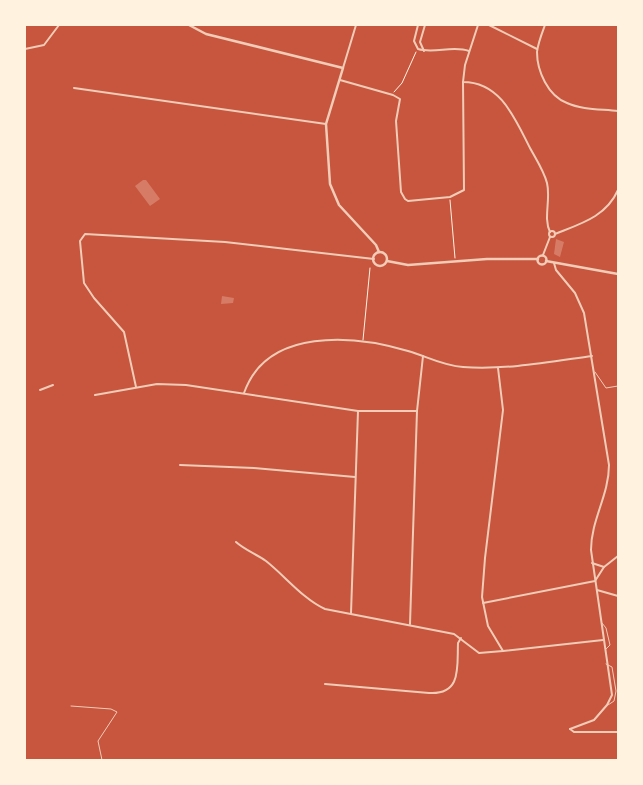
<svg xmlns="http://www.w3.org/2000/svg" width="643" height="785" font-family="'Noto Serif',serif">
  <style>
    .building { fill: #d67c66 }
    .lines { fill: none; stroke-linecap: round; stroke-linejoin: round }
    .path { stroke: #fff3e0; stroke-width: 1 }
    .service { stroke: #f1ccb7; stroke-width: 1 }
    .minor { stroke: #f1ccb7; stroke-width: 2 }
    .tertiary { stroke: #f1ccb7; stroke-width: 2.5 }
  </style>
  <rect width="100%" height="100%" fill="#c8553d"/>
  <g class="building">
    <polygon points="143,180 146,180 160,199 150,206 135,186"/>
    <polygon points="556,239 564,242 560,257 554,254"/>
    <polygon points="222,296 234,298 233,303 221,304"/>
  </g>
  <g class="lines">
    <g class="path">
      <polyline points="394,92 402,83 416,52"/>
      <polyline points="450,200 455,258"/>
      <polyline points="363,340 370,268"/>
    </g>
    <g class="service">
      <polyline points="595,372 606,388 618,386"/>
      <polyline points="602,623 606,628 610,645 606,649"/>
      <polyline points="606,664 612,667 616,691 614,701 608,705"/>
      <polyline points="71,706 111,709 117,712 98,741 102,760"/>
    </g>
    <g class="minor">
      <path d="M 418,25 L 414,41 L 418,49 C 434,54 453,45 469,51"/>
      <path d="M 478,25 L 465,65 L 463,82 C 501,82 515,119 530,148 C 536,159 544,171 547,183 C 551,199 543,218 550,232"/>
      <polyline points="489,25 537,49"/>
      <path d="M 545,25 C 542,33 538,43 537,52 C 537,71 548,96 567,103 C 582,110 602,109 618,111"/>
      <polyline points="25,49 44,45 59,25"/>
      <polyline points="424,51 420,42 425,25"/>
      <polyline points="343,68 356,25"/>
      <polyline points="340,80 393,95 400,99 396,121 401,192 405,199 408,201 450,197 464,190 463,82"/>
      <polyline points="74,88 326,124"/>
      <circle cx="552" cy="234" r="3"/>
      <path d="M 555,234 C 580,224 606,217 618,190"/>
      <polyline points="543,255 550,237"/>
      <path d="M 554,263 L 556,270 L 575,293 L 584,313 L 609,465 C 609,495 591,520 591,550 L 612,695 L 607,705 L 594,720 L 570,729"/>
      <polyline points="498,368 503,410 485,558 482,597 488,626 503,651 603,640"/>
      <polyline points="136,387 124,332 94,298 84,283 80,241 85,234 225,242 374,259"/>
      <polyline points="40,390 53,385"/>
      <path d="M 244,393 C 267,327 354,335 408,351 C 426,356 443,366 463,367 C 506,370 549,362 592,356"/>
      <polyline points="95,395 157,384 186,385 358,411 417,411"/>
      <polyline points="180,465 254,468 355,477"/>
      <path d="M 236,542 C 245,550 256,554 266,561 C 285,576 303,599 325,609 L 454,634 L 479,653 L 503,651"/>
      <polyline points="592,563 604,567"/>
      <polyline points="597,590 618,596"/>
      <polyline points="483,603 595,581 604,567 618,556"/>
      <polyline points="351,613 358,411"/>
      <polyline points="410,624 417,411 423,356"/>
      <path d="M 325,684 L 429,693 C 462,695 457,667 458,643 L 461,638"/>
      <polyline points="570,729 574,732 618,732"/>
    </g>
    <g class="tertiary">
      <polyline points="189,25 206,34 343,68 326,124 330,184 339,205 376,245 379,252"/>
      <circle cx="380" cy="259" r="7"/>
      <circle cx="542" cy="260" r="4.5"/>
      <polyline points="387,261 408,265 487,259 538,259"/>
      <polyline points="546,261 618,274"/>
    </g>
  </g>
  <rect width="643" height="785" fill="none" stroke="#fff3e0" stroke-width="52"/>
</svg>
